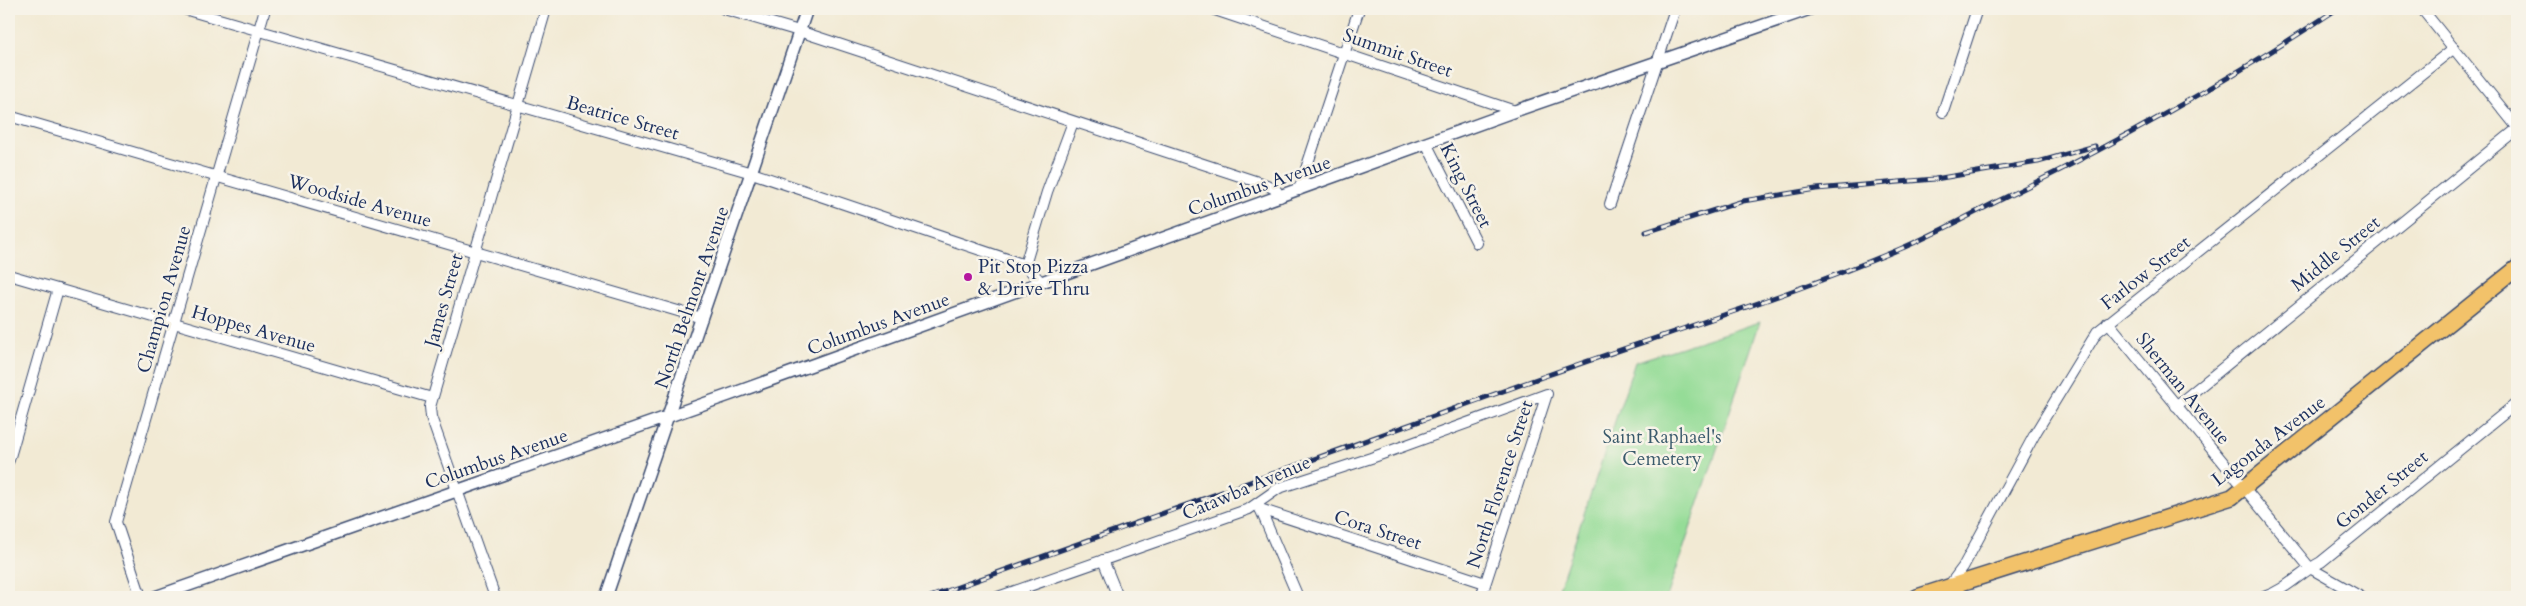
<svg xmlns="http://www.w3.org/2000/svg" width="2526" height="606" font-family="Cardo,serif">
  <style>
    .green { fill: #95dc97; stroke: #58867a }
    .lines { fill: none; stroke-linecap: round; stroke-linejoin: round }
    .minor-casing { stroke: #3b4b70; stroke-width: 12 }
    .tertiary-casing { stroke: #3b4b70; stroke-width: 14 }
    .primary-casing { stroke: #3b4b70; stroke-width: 18 }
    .minor { stroke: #fff; stroke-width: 10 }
    .tertiary { stroke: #fff; stroke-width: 11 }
    .primary { stroke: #f2c26a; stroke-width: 15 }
    .rail-casing { stroke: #1b2f5e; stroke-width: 5 }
    .rail { stroke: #f7f3e8; stroke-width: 3; stroke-dasharray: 9; stroke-linecap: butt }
    .poi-dot { fill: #b5179e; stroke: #f7f3e8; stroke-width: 2 }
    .labels { text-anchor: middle; stroke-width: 5; stroke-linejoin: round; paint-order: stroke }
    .street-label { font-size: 19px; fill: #1b2f5e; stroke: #f7f3e8 }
    .poi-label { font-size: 19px; fill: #1b2f5e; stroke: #f7f3e8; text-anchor: start }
    .park-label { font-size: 19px; fill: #3a5a6c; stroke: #f7f3e8 }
  </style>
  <rect width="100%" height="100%" fill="#f7f3e8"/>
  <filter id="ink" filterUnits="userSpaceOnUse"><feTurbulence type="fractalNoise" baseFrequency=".02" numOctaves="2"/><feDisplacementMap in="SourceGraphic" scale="10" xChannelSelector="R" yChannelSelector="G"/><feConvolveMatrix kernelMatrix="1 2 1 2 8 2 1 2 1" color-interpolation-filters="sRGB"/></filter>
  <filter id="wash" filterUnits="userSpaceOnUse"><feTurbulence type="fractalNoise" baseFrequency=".0096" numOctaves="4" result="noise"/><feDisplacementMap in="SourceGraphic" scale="20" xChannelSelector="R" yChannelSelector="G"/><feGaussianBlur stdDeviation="1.12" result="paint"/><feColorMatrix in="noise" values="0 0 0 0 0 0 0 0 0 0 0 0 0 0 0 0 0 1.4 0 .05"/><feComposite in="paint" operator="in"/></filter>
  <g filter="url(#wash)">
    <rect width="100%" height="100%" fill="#f2ead4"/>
    <polygon class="green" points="1760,322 1667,597 1556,597 1635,362"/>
  </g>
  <g filter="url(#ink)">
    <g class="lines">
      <g class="minor-casing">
        <g id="minor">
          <polyline points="184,9 752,173 1025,265 1041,282"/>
          <polyline points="724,9 799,31 1267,185 1276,190 1280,197"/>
          <polyline points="1212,9 1515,111"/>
          <polyline points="2422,9 2517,127"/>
          <polyline points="1943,112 1977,9"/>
          <polyline points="9,116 702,318"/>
          <polyline points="1426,143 1477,243"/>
          <polyline points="1299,190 1359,9"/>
          <polyline points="1610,204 1675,9"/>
          <polyline points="1025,265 1047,192 1073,122"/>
          <polyline points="9,275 432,398"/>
          <polyline points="2108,322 2310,568 2361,597"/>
          <polyline points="2176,406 2517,129"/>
          <polyline points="9,460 58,289"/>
          <polyline points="1259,506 1298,597"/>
          <polyline points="1260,509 1485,583"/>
          <polyline points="1103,560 1118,597"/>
          <polyline points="141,597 116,522 265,9"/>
          <polyline points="495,597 431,417 430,407 546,9"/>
          <polyline points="998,597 1249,509 1279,488 1371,458 1547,394 1481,597"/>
          <polyline points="1943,597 1948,587 1963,567 2036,432 2097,332 2454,48"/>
          <path d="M 2264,597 C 2286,590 2301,572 2321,562 L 2517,403"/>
        </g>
      </g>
      <g class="tertiary-casing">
        <g id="tertiary">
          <polyline points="155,597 729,395 1515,111 1810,9"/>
          <polyline points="606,597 807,9"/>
        </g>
      </g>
      <g class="primary-casing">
        <polyline id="primary" points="1917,597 2232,497 2517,268"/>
      </g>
      <use href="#minor" class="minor"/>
      <use href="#tertiary" class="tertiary"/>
      <use href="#primary" class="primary"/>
      <g class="rail-casing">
        <g id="rail">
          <polyline points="1646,232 1743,201 1816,189 1935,179 2038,162 2095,146"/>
          <path d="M 930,597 C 1135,524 1340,450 1545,376 C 1663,334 1784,298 1900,249 C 1933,235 1964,218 1996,202 C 2113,145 2229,81 2337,9"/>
        </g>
      </g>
      <use href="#rail" class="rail"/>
    </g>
  </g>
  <circle class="poi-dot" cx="968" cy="277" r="5"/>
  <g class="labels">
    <g class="street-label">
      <text transform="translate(1398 52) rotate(19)" y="7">Summit Street</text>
      <text transform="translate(623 117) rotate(16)" y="7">Beatrice Street</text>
      <text transform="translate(1259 185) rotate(-19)" y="7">Columbus Avenue</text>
      <text transform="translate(1467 185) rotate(63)" y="7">King Street</text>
      <text transform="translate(360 200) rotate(16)" y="7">Woodside Avenue</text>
      <text transform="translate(2335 253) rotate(-39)" y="7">Middle Street</text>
      <text transform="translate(2145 272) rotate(-38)" y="7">Farlow Street</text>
      <text transform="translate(691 297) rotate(-71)" y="7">North Belmont Avenue</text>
      <text transform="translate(163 299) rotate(-74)" y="7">Champion Avenue</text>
      <text transform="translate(443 300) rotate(-74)" y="7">James Street</text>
      <text transform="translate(878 323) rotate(-20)" y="7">Columbus Avenue</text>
      <text transform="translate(254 328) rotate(16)" y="7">Hoppes Avenue</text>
      <text transform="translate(2184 388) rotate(51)" y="7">Sherman Avenue</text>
      <text transform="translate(2268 440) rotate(-37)" y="7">Lagonda Avenue</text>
      <text transform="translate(496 458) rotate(-19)" y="7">Columbus Avenue</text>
      <text transform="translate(1499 484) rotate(-72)" y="7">North Florence Street</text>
      <text transform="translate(1246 487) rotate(-23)" y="7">Catawba Avenue</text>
      <text transform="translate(2381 489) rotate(-39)" y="7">Gonder Street</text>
      <text transform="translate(1378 529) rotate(18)" y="7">Cora Street</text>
    </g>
    <g class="poi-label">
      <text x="978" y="273">Pit Stop Pizza<tspan x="978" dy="22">&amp; Drive Thru</tspan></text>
    </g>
    <g class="park-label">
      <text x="1662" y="443">Saint Raphael's<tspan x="1662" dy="22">Cemetery</tspan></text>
    </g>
  </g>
  <rect width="2526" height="606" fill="none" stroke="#f7f3e8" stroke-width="30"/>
</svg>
